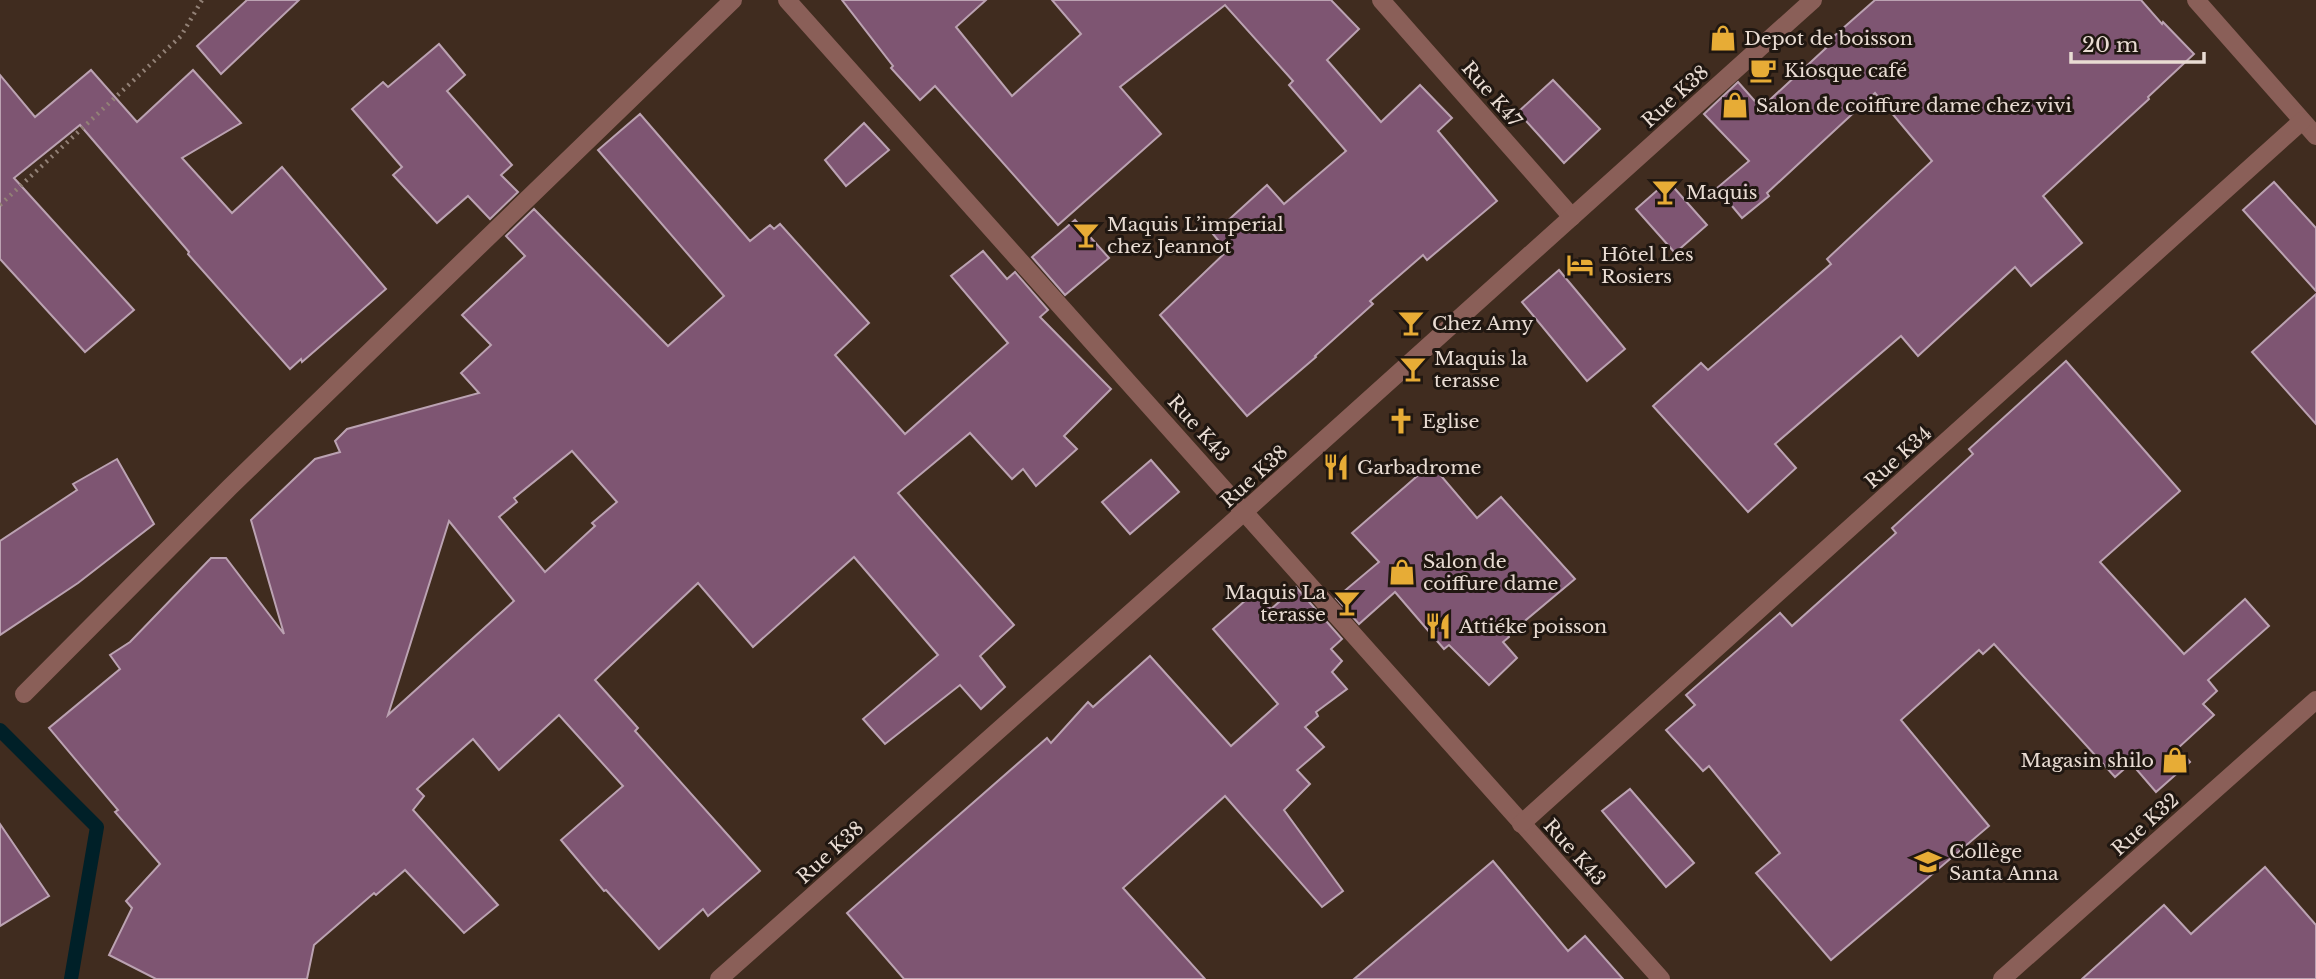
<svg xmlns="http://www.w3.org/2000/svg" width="2316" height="979" font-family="'Libre Baskerville',serif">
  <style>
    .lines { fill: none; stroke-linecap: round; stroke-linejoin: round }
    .stream { stroke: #002028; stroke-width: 14 }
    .building { fill: #7e5572; stroke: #bba2b2; stroke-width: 2; fill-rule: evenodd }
    .path { stroke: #928176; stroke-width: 4.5; stroke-dasharray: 2 5; stroke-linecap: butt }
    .minor { stroke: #8a5f58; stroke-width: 18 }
    .labels { text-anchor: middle; stroke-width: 6; stroke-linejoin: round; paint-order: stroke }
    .poi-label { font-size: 19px; fill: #e9dcd3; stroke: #201711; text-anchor: start }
    .street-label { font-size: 19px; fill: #e9dcd3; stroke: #201711 }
  </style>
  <rect width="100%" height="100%" fill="#402c1f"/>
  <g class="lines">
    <polyline class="stream" points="0,730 97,827 71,979"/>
  </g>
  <g class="building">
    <polygon points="247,0 299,0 221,74 197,46"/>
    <polygon points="842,0 986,0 956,27 1012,96 1081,34 1052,0 1331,0 1359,29 1327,60 1381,122 1420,85 1452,118 1438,131 1497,201 1427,260 1423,255 1370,301 1373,304 1315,356 1316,357 1247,416 1160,315 1227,251 1213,234 1267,185 1284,204 1346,151 1289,85 1293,81 1225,5 1120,87 1161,134 1058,225 935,86 920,100 891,68 893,66"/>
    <polygon points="1875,0 2141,0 2162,24 2163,22 2194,54 2148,97 2149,99 2043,196 2082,243 2031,286 2015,267 1918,356 1901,336 1775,444 1796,468 1748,512 1653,406 1701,363 1708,370 1831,264 1827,259 1932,161 1875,93 1767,193 1769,196 1742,218 1717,188 1749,161 1704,114 1738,82 1761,108 1826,48 1824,45"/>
    <polygon points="439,44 465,75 447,91 512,165 501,175 518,192 490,219 468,196 437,223 393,175 402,167 352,109 383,82 388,87"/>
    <polygon points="91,70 137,122 193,70 241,123 182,158 232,213 282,167 386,289 302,362 301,359 290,369 188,254 189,252 80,125 14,178 134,310 85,352 0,259 0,75 35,117"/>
    <polygon points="1553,80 1600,129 1564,163 1518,112"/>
    <path d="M 640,114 L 750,241 L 770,225 L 774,229 L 780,224 L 869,323 L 835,355 L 905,434 L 1008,343 L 951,276 L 983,251 L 1007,279 L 1015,272 L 1048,310 L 1040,317 L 1111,389 L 1064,436 L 1077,449 L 1036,486 L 1023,469 L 1012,479 L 970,433 L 898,493 L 1014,625 L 980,656 L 1005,687 L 981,709 L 960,685 L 885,744 L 863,719 L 938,655 L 854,557 L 753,647 L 698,583 L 595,680 L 638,728 L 635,731 L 760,871 L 708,916 L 703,909 L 659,949 L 606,890 L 604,891 L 561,840 L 623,786 L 559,715 L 499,770 L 473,739 L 417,789 L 424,796 L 413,810 L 498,905 L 464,933 L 405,870 L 376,895 L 374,893 L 314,945 L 307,979 L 156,979 L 109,955 L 132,908 L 126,901 L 160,864 L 115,812 L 118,810 L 49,728 L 120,669 L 110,655 L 130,642 L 211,558 L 226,558 L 284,634 L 251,520 L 315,459 L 340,452 L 335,441 L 347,429 L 479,393 L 461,373 L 491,345 L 462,315 L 525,256 L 506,236 L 534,209 L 668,346 L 724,296 L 598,150 ZM 572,451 L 617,502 L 592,523 L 595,526 L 545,572 L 499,517 L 517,502 L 514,498 ZM 449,521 L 514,601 L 388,715 Z"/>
    <polygon points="864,123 889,150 846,186 825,160"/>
    <polygon points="1668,181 1707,225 1675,253 1636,209"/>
    <polygon points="2274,182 2316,228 2316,291 2243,210"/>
    <polygon points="1075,220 1109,258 1065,295 1032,257"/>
    <polygon points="1559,270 1625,349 1587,381 1522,302"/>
    <polygon points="2316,294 2316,424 2252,352"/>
    <polygon points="2066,361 2180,491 2100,562 2184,654 2245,599 2269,626 2208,680 2217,691 2203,704 2214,715 2178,748 2190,762 2156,792 2131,763 2115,777 1994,644 1983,654 1979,650 1901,720 1989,826 1831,960 1756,873 1780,853 1709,766 1703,771 1666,730 1695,705 1686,695 1780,613 1792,626 1896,533 1892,528 1973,454 1969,449"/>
    <polygon points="117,459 154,524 78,583 0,635 0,541 77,490 73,484"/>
    <polygon points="1151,460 1179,492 1130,534 1102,502"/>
    <polygon points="1431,464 1477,518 1501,497 1575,579 1508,635 1509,637 1503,642 1517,658 1489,685 1449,645 1444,649 1395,592 1359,624 1336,598 1379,562 1352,533"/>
    <polygon points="1296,587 1342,639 1331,649 1342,661 1332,672 1347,689 1316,712 1318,716 1305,727 1324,747 1297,770 1310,784 1284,810 1343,891 1322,907 1225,796 1123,888 1205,979 904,979 847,913 1047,738 1051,743 1088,702 1093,707 1150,656 1231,746 1278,704 1213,629 1255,592 1271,609"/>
    <polygon points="1630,789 1694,863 1666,887 1602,811"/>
    <polygon points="0,824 49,896 0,926"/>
    <polygon points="1493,861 1568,951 1585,936 1623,979 1354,979"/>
    <polygon points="2265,867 2316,925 2316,979 2082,979 2164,905 2191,934"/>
  </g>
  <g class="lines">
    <polyline class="path" points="0,205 181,36 202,0"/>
    <g class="minor">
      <polyline points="787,0 1661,979"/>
      <polyline points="1381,0 1572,217"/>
      <polyline points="2196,0 2316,136"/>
      <polyline points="24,694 230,487 733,0"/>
      <polyline points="1521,824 2302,121"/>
      <polyline points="719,979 1245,511 1813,0"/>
      <polyline points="2002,979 2316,700"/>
    </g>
  </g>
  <defs>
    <g id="shop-bare" transform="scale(2.1)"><path d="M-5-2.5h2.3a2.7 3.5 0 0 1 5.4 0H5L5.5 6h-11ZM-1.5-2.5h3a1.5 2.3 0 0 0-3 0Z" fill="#e7ac36" stroke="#201711" stroke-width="2.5" paint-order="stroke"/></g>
    <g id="cafe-bare" transform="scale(2.1)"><path d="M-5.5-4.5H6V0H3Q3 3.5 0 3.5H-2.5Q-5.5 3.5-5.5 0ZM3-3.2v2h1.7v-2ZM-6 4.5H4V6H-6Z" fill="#e7ac36" stroke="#201711" stroke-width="2.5" paint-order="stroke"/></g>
    <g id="bar-bare" transform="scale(2.1)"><path d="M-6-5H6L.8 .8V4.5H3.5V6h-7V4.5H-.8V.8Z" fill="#e7ac36" stroke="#201711" stroke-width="2.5" paint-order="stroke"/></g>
    <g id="hotel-bare" transform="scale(2.1)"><path d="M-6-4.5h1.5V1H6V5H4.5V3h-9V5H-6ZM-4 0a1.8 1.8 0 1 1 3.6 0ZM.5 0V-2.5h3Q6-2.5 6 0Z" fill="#e7ac36" stroke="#201711" stroke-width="2.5" paint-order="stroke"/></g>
    <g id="church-bare" transform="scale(2.1)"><path d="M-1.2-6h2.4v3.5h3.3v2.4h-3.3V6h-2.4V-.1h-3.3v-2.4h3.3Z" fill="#e7ac36" stroke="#201711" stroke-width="2.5" paint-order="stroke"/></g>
    <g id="restaurant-bare" transform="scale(2.1)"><path d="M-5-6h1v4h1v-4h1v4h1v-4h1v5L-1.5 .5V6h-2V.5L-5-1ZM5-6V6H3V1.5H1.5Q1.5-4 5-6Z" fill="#e7ac36" stroke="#201711" stroke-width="2.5" paint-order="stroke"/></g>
    <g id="school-bare" transform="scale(2.1)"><path d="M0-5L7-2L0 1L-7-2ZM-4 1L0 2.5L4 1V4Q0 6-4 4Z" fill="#e7ac36" stroke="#201711" stroke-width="2.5" paint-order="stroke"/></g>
  </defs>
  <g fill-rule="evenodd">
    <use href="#shop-bare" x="1723" y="38"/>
    <use href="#cafe-bare" x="1763" y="70"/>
    <use href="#shop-bare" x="1735" y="105"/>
    <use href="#bar-bare" x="1665" y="192"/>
    <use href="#bar-bare" x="1086" y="235"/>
    <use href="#hotel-bare" x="1580" y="265"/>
    <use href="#bar-bare" x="1411" y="323"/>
    <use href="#bar-bare" x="1413" y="369"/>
    <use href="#church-bare" x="1401" y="421"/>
    <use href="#restaurant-bare" x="1336" y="467"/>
    <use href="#shop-bare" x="1402" y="572"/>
    <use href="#bar-bare" x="1347" y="603"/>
    <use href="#restaurant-bare" x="1438" y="626"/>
    <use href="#shop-bare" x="2175" y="760"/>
    <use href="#school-bare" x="1928" y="862"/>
  </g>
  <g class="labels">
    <g class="poi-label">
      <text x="1744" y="45">Depot de boisson</text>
      <text x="1784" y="77">Kiosque café</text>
      <text x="1756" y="112">Salon de coiffure dame chez vivi</text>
      <text x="1686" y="199">Maquis</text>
      <text x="1107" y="231">Maquis L’imperial<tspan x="1107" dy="22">chez Jeannot</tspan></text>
      <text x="1601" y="261">Hôtel Les<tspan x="1601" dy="22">Rosiers</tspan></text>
      <text x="1432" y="330">Chez Amy</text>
      <text x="1434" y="365">Maquis la<tspan x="1434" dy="22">terasse</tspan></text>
      <text x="1422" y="428">Eglise</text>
      <text x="1357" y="474">Garbadrome</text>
      <text x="1423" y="568">Salon de<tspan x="1423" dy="22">coiffure dame</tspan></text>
      <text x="1326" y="599" text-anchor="end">Maquis La<tspan x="1326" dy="22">terasse</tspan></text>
      <text x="1459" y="633">Attiéke poisson</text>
      <text x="2154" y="767" text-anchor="end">Magasin shilo</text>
      <text x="1949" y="858">Collège<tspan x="1949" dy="22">Santa Anna</tspan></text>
    </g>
    <g class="street-label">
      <text transform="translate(1492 94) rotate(49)" y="7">Rue K47</text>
      <text transform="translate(1675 96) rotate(-42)" y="7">Rue K38</text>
      <text transform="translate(1199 428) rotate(48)" y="7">Rue K43</text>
      <text transform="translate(1898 457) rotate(-42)" y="7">Rue K34</text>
      <text transform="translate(1254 476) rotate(-42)" y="7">Rue K38</text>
      <text transform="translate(2145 824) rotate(-42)" y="7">Rue K32</text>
      <text transform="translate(830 852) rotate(-42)" y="7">Rue K38</text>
      <text transform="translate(1575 852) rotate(48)" y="7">Rue K43</text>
    </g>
  </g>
  <path d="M2071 52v10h133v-10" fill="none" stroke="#e9dcd3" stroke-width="3.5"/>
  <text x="2082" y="52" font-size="21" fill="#e9dcd3" stroke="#201711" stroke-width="5" paint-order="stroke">20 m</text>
</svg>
